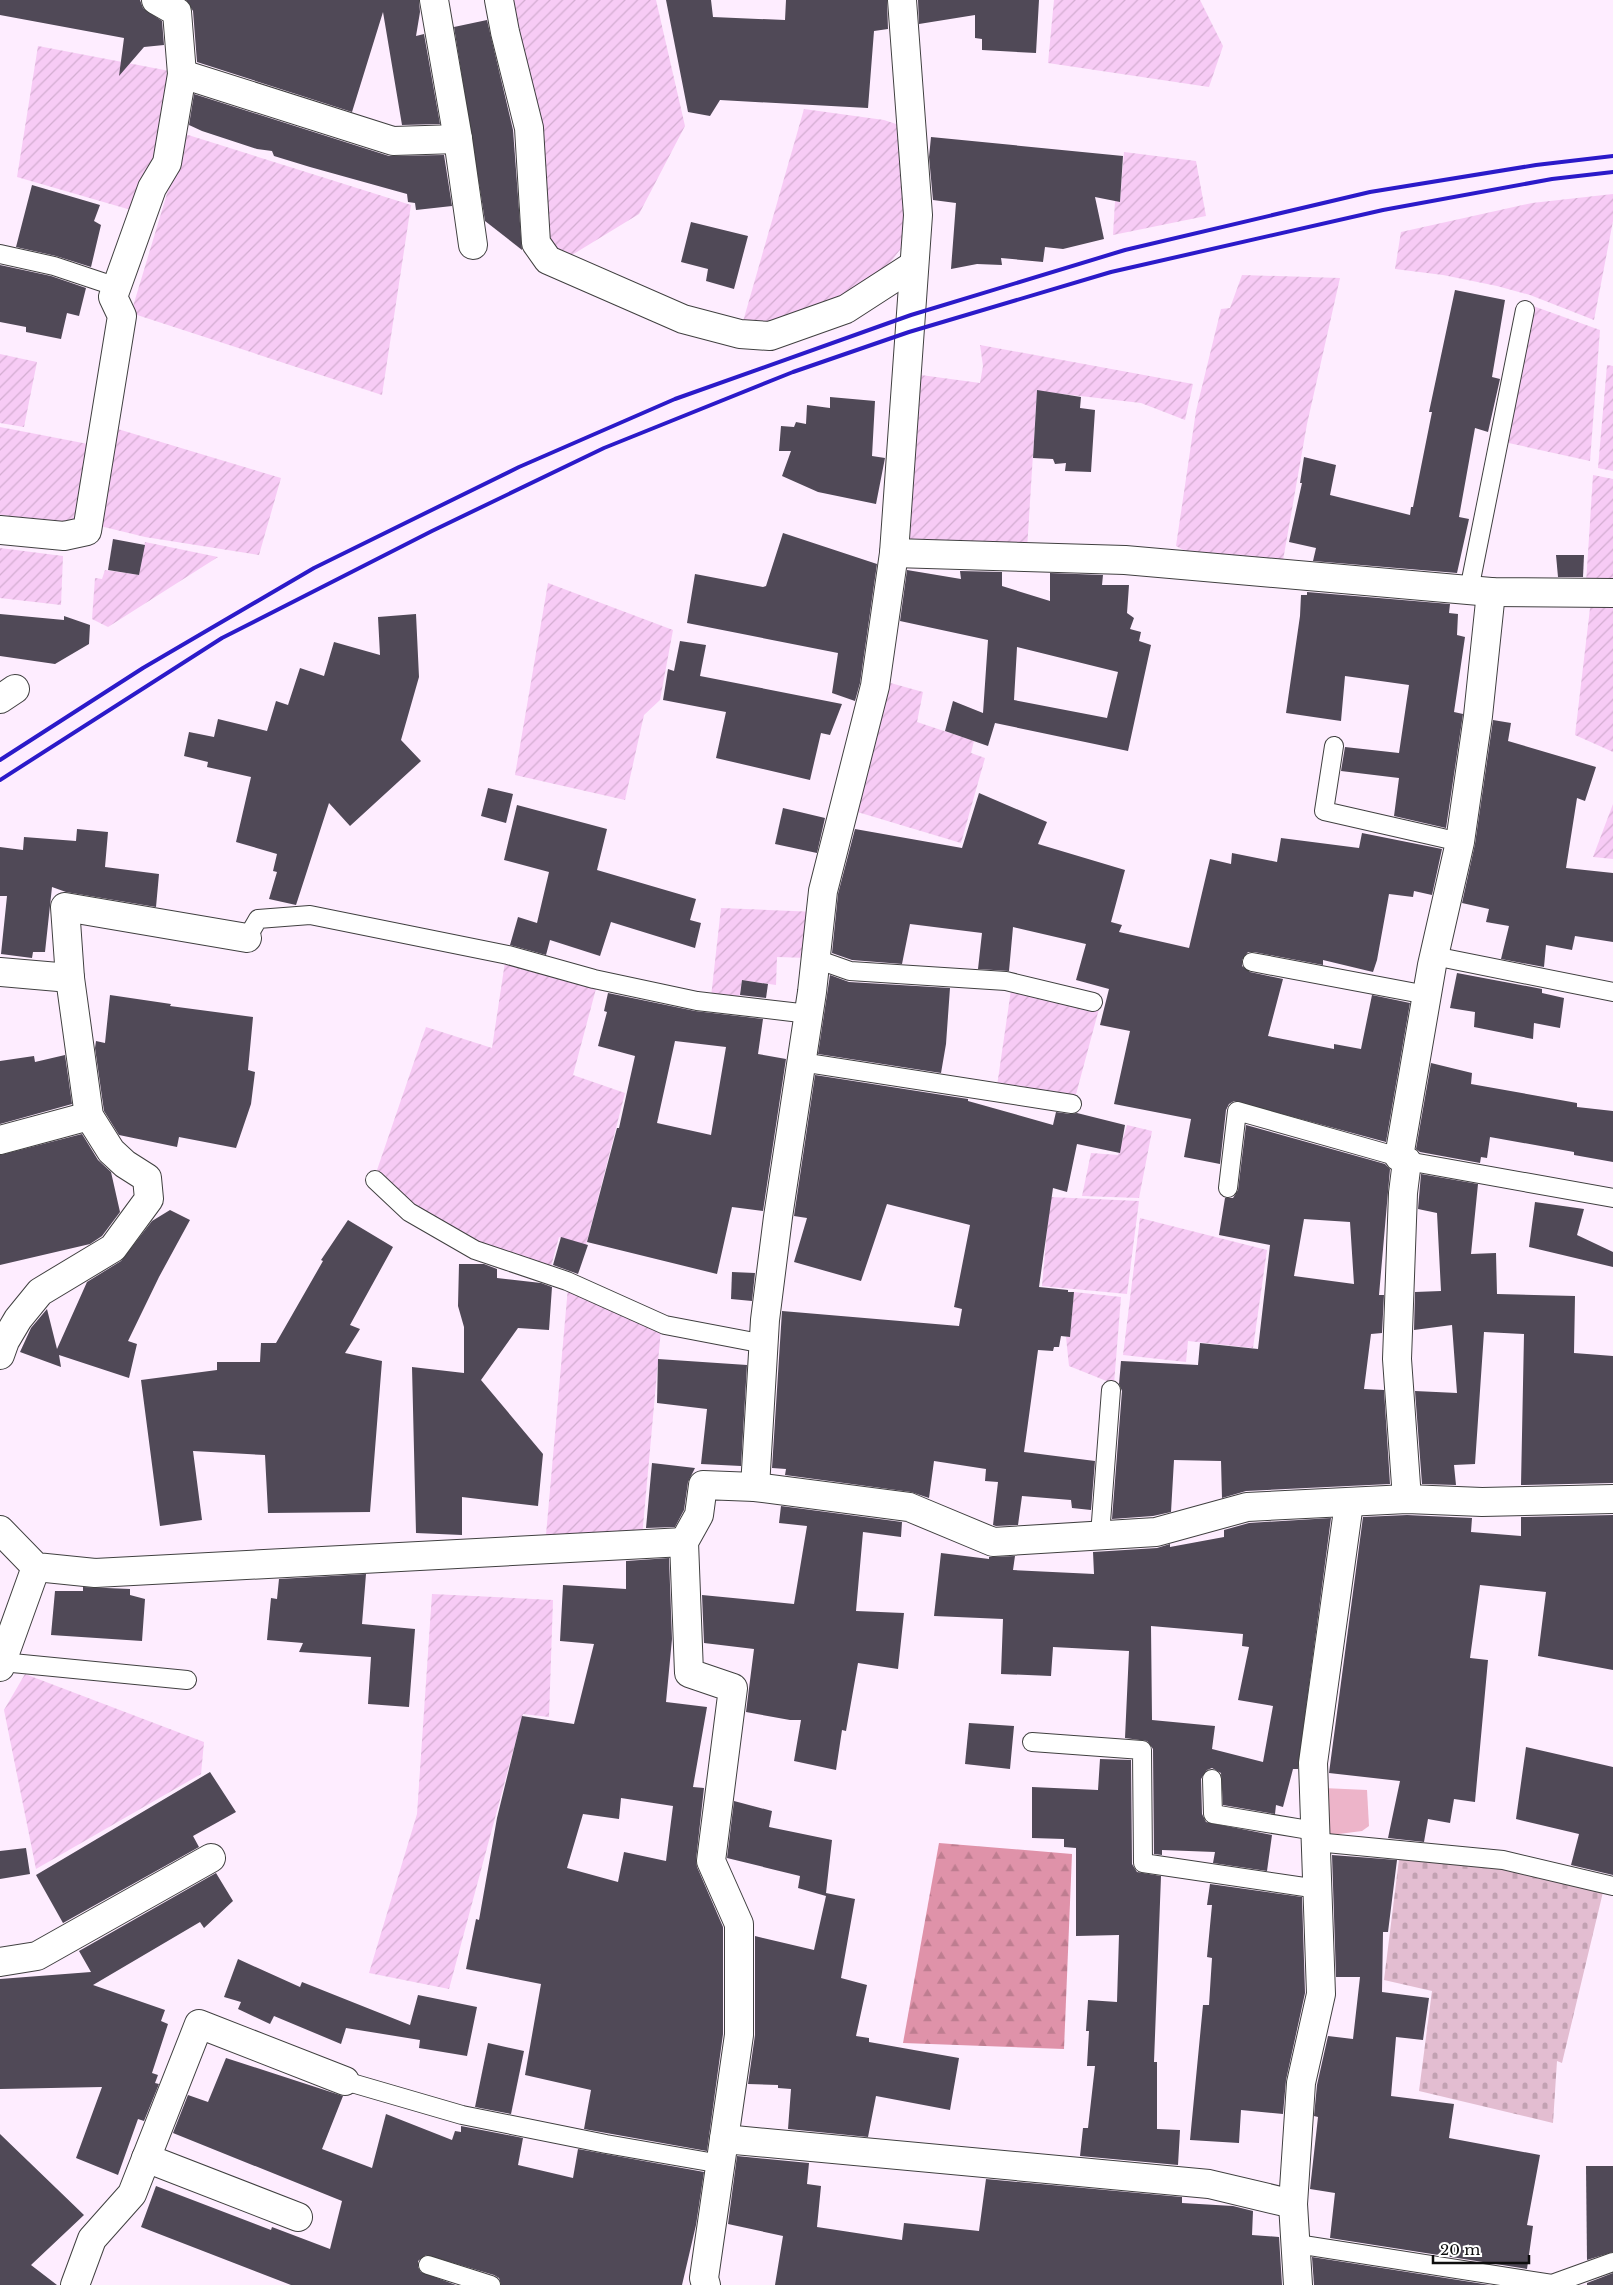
<svg xmlns="http://www.w3.org/2000/svg" width="1613" height="2285" font-family="'Libre Baskerville',serif">
  <style>
    .farmland { fill: url(#farmland-furrows) }
    .grass { fill: #edb4c9 }
    .forest { fill: url(#forest-firs) }
    .cemetery { fill: url(#cemetery-stones) }
    .building { fill: #504957; fill-rule: evenodd }
    .lines { fill: none; stroke-linecap: round; stroke-linejoin: round }
    .service-casing { stroke: #404040; stroke-width: 20 }
    .minor-casing { stroke: #404040; stroke-width: 30 }
    .service { stroke: #fff; stroke-width: 18 }
    .minor { stroke: #fff; stroke-width: 28 }
    .rail { stroke: #2b1ac9; stroke-width: 4 }
  </style>
  <defs>
    <pattern id="farmland-furrows" width="10" height="10" patternUnits="userSpaceOnUse" patternTransform="scale(1.25)"><rect width="10" height="10" fill="#f7cbf5"/><path d="M-1 1l2-2M0 10L10 0M9 11l2-2" fill="none" stroke="#d3add1"/></pattern>
    <pattern id="forest-firs" width="22" height="20" patternUnits="userSpaceOnUse" patternTransform="scale(1.25)"><rect width="22" height="20" fill="#df92a9"/><path d="M5 1l3.5 6h-7zM16 11l3.5 6h-7z" fill="#be7d90"/></pattern>
    <pattern id="cemetery-stones" width="16" height="16" patternUnits="userSpaceOnUse" patternTransform="scale(1.25)"><rect width="16" height="16" fill="#e3bdd1"/><path d="M2 7V4a2 2 0 0 1 4 0v3zM10 15v-3a2 2 0 0 1 4 0v3z" fill="#c2a1b2"/></pattern>
  </defs>
  <rect width="100%" height="100%" fill="#feedff"/>
  <g class="farmland">
    <polygon points="511,0 656,0 685,126 639,214 567,258 547,240 544,130 522,56"/>
    <polygon points="1054,0 1200,0 1223,46 1209,87 1048,63"/>
    <polygon points="38,46 175,72 169,120 138,212 17,177"/>
    <polygon points="804,109 884,120 902,126 910,237 889,264 859,293 773,326 742,325"/>
    <polygon points="185,134 411,205 382,395 131,313"/>
    <polygon points="1124,152 1196,161 1206,216 1113,235 1115,201 1120,202"/>
    <polygon points="1613,194 1613,221 1594,320 1530,295 1497,286 1443,275 1395,269 1401,232 1532,203"/>
    <polygon points="1242,275 1340,278 1307,424 1282,566 1199,558 1176,546 1196,411 1221,309 1230,308"/>
    <polygon points="1533,306 1600,330 1590,461 1504,442"/>
    <polygon points="980,345 1193,384 1185,420 1141,403 1037,391 1027,549 901,545 906,373 980,383 983,366"/>
    <polygon points="0,354 37,362 24,427 0,423"/>
    <polygon points="1607,365 1613,366 1613,471 1598,468"/>
    <polygon points="0,427 88,444 81,515 73,524 0,515"/>
    <polygon points="111,427 281,478 259,555 145,537 100,526"/>
    <polygon points="1593,475 1613,479 1613,585 1586,584"/>
    <polygon points="145,542 218,557 108,627 92,619 95,578 102,579 105,570 139,575"/>
    <polygon points="0,548 63,556 61,605 0,598"/>
    <polygon points="548,583 673,630 660,700 644,715 625,800 515,775"/>
    <polygon points="1591,600 1613,603 1613,752 1575,735"/>
    <polygon points="887,682 923,692 917,722 974,741 971,753 985,758 961,843 854,811"/>
    <polygon points="1613,804 1613,859 1593,857"/>
    <polygon points="721,908 817,912 809,958 777,957 776,985 742,980 739,1000 711,997"/>
    <polygon points="505,962 597,985 573,1075 625,1093 586,1245 559,1237 550,1270 474,1246 394,1192 377,1170 426,1027 492,1048"/>
    <polygon points="1011,990 1100,1005 1075,1098 997,1086"/>
    <polygon points="1127,1125 1152,1131 1139,1198 1082,1196 1091,1153 1118,1155"/>
    <polygon points="1050,1197 1139,1201 1127,1294 1042,1286"/>
    <polygon points="1140,1218 1267,1250 1253,1348 1188,1341 1186,1362 1123,1355"/>
    <polygon points="568,1287 661,1329 642,1537 546,1535"/>
    <polygon points="1074,1292 1121,1297 1114,1384 1069,1366 1066,1337 1070,1337"/>
    <polygon points="432,1594 553,1600 549,1717 523,1714 449,1989 369,1973 417,1814"/>
    <polygon points="25,1674 204,1742 201,1774 36,1869 4,1710"/>
  </g>
  <polygon class="grass" points="1323,1788 1367,1790 1369,1826 1362,1831 1323,1836"/>
  <polygon class="forest" points="939,1843 1072,1854 1064,2049 903,2043"/>
  <polygon class="cemetery" points="1399,1859 1498,1868 1603,1892 1562,2063 1557,2061 1553,2123 1419,2091 1432,1991 1384,1980"/>
  <g class="building">
    <polygon points="0,0 140,0 143,8 162,21 164,45 144,47 119,76 124,38 0,15"/>
    <polygon points="186,0 419,0 420,12 416,36 424,34 440,124 402,125 383,12 352,112 197,62 193,11"/>
    <polygon points="666,0 711,0 713,17 785,20 786,0 887,0 888,29 874,31 868,108 720,100 710,116 688,112"/>
    <polygon points="918,0 975,0 975,4 975,0 1039,0 1036,53 982,50 982,39 975,38 975,15 919,24"/>
    <polygon points="487,20 513,130 522,250 485,221 454,27"/>
    <polygon points="194,94 389,156 444,155 452,206 416,210 415,203 408,202 407,194 310,167 274,156 272,151 257,149 202,131 189,125"/>
    <polygon points="931,137 1123,156 1120,202 1095,197 1104,239 1063,249 1045,247 1043,262 1001,258 1002,265 977,264 951,269 956,203 933,200 929,157"/>
    <polygon points="32,185 100,205 94,221 101,225 91,267 56,256 16,247"/>
    <polygon points="691,222 748,236 734,289 706,281 708,269 681,262"/>
    <polygon points="0,265 51,276 86,288 79,316 67,313 61,339 26,332 26,327 0,322"/>
    <polygon points="1455,290 1505,300 1492,377 1500,379 1488,432 1475,428 1459,517 1469,519 1457,573 1313,561 1316,548 1289,542 1302,483 1300,483 1304,457 1336,465 1330,495 1410,515 1411,507 1413,507 1432,412 1429,412"/>
    <polygon points="1037,390 1081,397 1080,408 1095,410 1091,472 1065,471 1066,463 1055,464 1053,459 1033,458"/>
    <polygon points="830,397 875,401 872,456 885,458 876,504 818,492 782,476 791,451 779,451 781,426 794,427 796,422 806,424 807,405 830,408"/>
    <polygon points="783,533 877,564 860,683 855,701 832,693 838,653 687,623 695,574 763,587 766,586"/>
    <polygon points="113,539 145,545 139,575 108,570"/>
    <polygon points="1556,555 1584,555 1583,577 1558,577"/>
    <path d="M 907,570 L 961,579 L 960,571 L 1002,572 L 1002,586 L 1050,601 L 1050,573 L 1103,575 L 1102,585 L 1129,585 L 1127,613 L 1134,618 L 1130,629 L 1141,632 L 1139,641 L 1151,645 L 1128,751 L 995,723 L 988,746 L 945,731 L 953,701 L 983,713 L 988,640 L 900,621 ZM 1017,647 L 1118,672 L 1107,718 L 1014,700 Z"/>
    <polygon points="1307,592 1450,604 1449,613 1458,614 1457,635 1465,637 1454,712 1463,714 1446,828 1394,816 1399,778 1341,771 1345,747 1399,753 1409,685 1345,676 1341,721 1286,713 1300,616 1301,595 1307,595"/>
    <polygon points="0,614 64,620 64,616 90,625 89,644 55,664 0,656"/>
    <polygon points="416,614 419,677 401,740 421,761 350,826 329,803 296,905 269,899 277,872 273,871 277,854 236,842 251,777 207,767 208,762 184,756 189,732 214,737 218,719 267,731 276,701 288,705 300,668 324,676 334,642 380,655 378,617"/>
    <polygon points="680,641 706,645 700,676 842,704 830,735 821,733 810,780 716,758 726,712 663,700 668,669 674,671"/>
    <polygon points="1493,720 1511,723 1508,741 1596,767 1585,801 1577,798 1566,868 1613,873 1613,942 1575,936 1572,950 1546,945 1544,967 1501,959 1509,926 1486,922 1489,909 1462,903 1475,844"/>
    <polygon points="488,788 513,794 506,823 481,816"/>
    <polygon points="979,793 1047,822 1038,844 1125,870 1111,922 1122,925 1119,932 1189,948 1210,859 1231,864 1232,853 1277,862 1281,838 1359,848 1362,833 1442,849 1432,895 1414,891 1413,897 1389,894 1377,960 1373,972 1323,960 1323,965 1254,952 1248,952 1242,960 1242,966 1250,972 1283,979 1268,1036 1334,1049 1334,1044 1361,1049 1372,995 1410,1003 1386,1142 1234,1101 1229,1104 1226,1110 1220,1164 1184,1157 1191,1119 1114,1104 1130,1031 1100,1025 1109,989 1076,980 1086,944 1013,927 1009,971 978,969 982,933 910,924 902,964 852,960 832,953 838,894 855,829 962,848"/>
    <polygon points="517,805 607,829 597,870 696,899 690,920 701,923 695,948 611,922 600,956 550,940 546,955 510,945 518,917 537,923 549,872 504,860"/>
    <polygon points="783,808 825,818 817,853 775,844"/>
    <polygon points="77,829 108,832 105,867 159,874 156,907 66,892 52,887 45,952 33,952 32,958 1,954 7,896 0,896 0,847 23,850 24,837 76,841"/>
    <polygon points="1457,973 1542,989 1542,993 1564,998 1560,1028 1534,1023 1533,1039 1474,1027 1475,1012 1450,1008"/>
    <polygon points="830,975 849,982 950,988 946,1044 941,1073 818,1054"/>
    <polygon points="742,980 768,984 766,998 740,995"/>
    <path d="M 608,993 L 695,1011 L 763,1019 L 758,1054 L 786,1059 L 763,1211 L 732,1207 L 717,1274 L 587,1242 L 617,1128 L 619,1128 L 635,1056 L 598,1046 L 607,1012 L 604,1011 ZM 675,1041 L 726,1047 L 711,1135 L 657,1123 Z"/>
    <polygon points="110,995 171,1004 170,1006 253,1017 248,1070 255,1072 251,1104 236,1148 179,1137 177,1147 119,1135 104,1111 95,1048 96,1041 105,1043"/>
    <polygon points="65,1055 72,1104 0,1124 0,1061 34,1056 35,1062"/>
    <polygon points="1431,1063 1472,1073 1471,1084 1577,1103 1577,1107 1613,1111 1613,1162 1574,1155 1574,1152 1490,1137 1487,1158 1481,1157 1480,1163 1420,1152 1416,1149"/>
    <polygon points="815,1075 968,1099 968,1101 1053,1125 1056,1112 1070,1114 1077,1113 1125,1125 1120,1153 1077,1144 1067,1192 1053,1188 1039,1287 1068,1290 1068,1292 1074,1292 1070,1337 1061,1336 1059,1347 1054,1347 1053,1351 1038,1350 1024,1452 1095,1461 1091,1510 1072,1508 1071,1500 1022,1496 1018,1525 996,1526 993,1525 998,1482 985,1481 986,1469 934,1461 929,1498 911,1492 785,1475 786,1469 772,1468 782,1311 959,1326 962,1309 954,1307 970,1225 887,1204 861,1281 794,1262 807,1218 794,1216"/>
    <path d="M 1246,1125 L 1385,1164 L 1390,1169 L 1379,1295 L 1384,1295 L 1382,1333 L 1371,1334 L 1364,1389 L 1384,1390 L 1390,1484 L 1246,1491 L 1222,1498 L 1221,1461 L 1174,1460 L 1171,1512 L 1153,1516 L 1112,1519 L 1122,1391 L 1119,1384 L 1121,1361 L 1198,1365 L 1200,1343 L 1258,1349 L 1270,1245 L 1219,1235 L 1225,1198 L 1233,1198 L 1238,1190 ZM 1304,1219 L 1350,1222 L 1354,1284 L 1294,1276 Z"/>
    <polygon points="82,1134 98,1160 111,1172 120,1212 102,1236 90,1244 0,1265 0,1155"/>
    <polygon points="1421,1174 1478,1184 1471,1254 1496,1253 1497,1294 1575,1296 1574,1353 1613,1356 1613,1483 1521,1485 1524,1334 1484,1332 1475,1464 1454,1465 1456,1485 1422,1484 1415,1391 1457,1393 1452,1325 1414,1330 1415,1292 1441,1291 1437,1213 1418,1209"/>
    <polygon points="1535,1202 1584,1209 1577,1235 1613,1252 1613,1267 1529,1247"/>
    <polygon points="170,1210 190,1220 159,1277 128,1341 137,1344 129,1378 59,1355 61,1367 20,1352 31,1328 47,1309 57,1349 87,1282 121,1261 152,1221"/>
    <polygon points="348,1220 393,1247 350,1325 360,1329 345,1353 382,1361 370,1512 268,1513 265,1455 193,1451 202,1520 160,1526 141,1380 217,1370 217,1362 260,1362 261,1343 276,1343 323,1261 321,1260"/>
    <polygon points="561,1237 588,1245 578,1274 553,1265"/>
    <polygon points="459,1264 484,1264 497,1269 497,1278 541,1283 552,1287 549,1330 518,1328 481,1380 543,1454 538,1506 462,1497 462,1535 416,1533 412,1367 464,1373 464,1327 458,1306"/>
    <polygon points="732,1272 755,1273 752,1301 731,1299"/>
    <polygon points="658,1359 747,1365 741,1466 701,1464 707,1409 657,1403"/>
    <polygon points="652,1463 695,1468 688,1482 684,1510 675,1527 646,1528"/>
    <polygon points="781,1506 902,1522 901,1537 863,1532 856,1611 904,1613 898,1669 858,1663 846,1731 842,1730 836,1770 794,1761 801,1720 790,1720 746,1712 754,1649 704,1643 702,1595 794,1604 807,1526 779,1523"/>
    <polygon points="1407,1515 1472,1518 1471,1532 1521,1536 1521,1517 1613,1515 1613,1670 1538,1656 1546,1592 1480,1585 1470,1658 1488,1660 1475,1802 1454,1799 1450,1823 1428,1819 1424,1842 1388,1838 1400,1781 1329,1773 1363,1517"/>
    <path d="M 1331,1518 L 1298,1769 L 1293,1769 L 1283,1807 L 1276,1805 L 1275,1814 L 1223,1805 L 1221,1773 L 1212,1768 L 1207,1770 L 1201,1779 L 1202,1814 L 1206,1822 L 1272,1835 L 1267,1871 L 1213,1863 L 1215,1852 L 1162,1850 L 1162,1855 L 1154,1854 L 1153,1749 L 1147,1741 L 1125,1738 L 1129,1651 L 1053,1647 L 1051,1676 L 1001,1674 L 1003,1619 L 934,1616 L 941,1553 L 989,1559 L 989,1557 L 1015,1556 L 1013,1570 L 1094,1574 L 1093,1552 L 1157,1548 L 1170,1544 L 1170,1547 L 1224,1537 L 1224,1530 L 1249,1523 ZM 1151,1626 L 1243,1634 L 1242,1646 L 1249,1647 L 1238,1700 L 1273,1706 L 1263,1762 L 1212,1749 L 1215,1726 L 1152,1720 Z"/>
    <path d="M 669,1558 L 672,1639 L 666,1702 L 707,1707 L 693,1787 L 704,1788 L 696,1860 L 697,1867 L 723,1927 L 723,2034 L 707,2151 L 584,2129 L 591,2090 L 525,2075 L 541,1984 L 466,1969 L 476,1919 L 479,1920 L 497,1818 L 522,1716 L 574,1724 L 594,1644 L 560,1641 L 563,1585 L 626,1589 L 626,1561 ZM 621,1798 L 673,1806 L 666,1861 L 624,1852 L 618,1882 L 567,1868 L 583,1814 L 619,1819 Z"/>
    <polygon points="366,1574 362,1624 415,1629 409,1707 368,1704 371,1657 299,1652 303,1643 267,1640 271,1598 277,1599 279,1579"/>
    <polygon points="83,1587 130,1589 130,1595 145,1599 142,1641 51,1635 55,1591 83,1591"/>
    <polygon points="969,1723 1014,1726 1010,1769 965,1764"/>
    <polygon points="1526,1747 1613,1767 1613,1875 1571,1865 1579,1834 1516,1819"/>
    <polygon points="1100,1759 1131,1760 1132,1864 1137,1872 1161,1876 1154,2062 1157,2062 1157,2129 1180,2130 1178,2165 1080,2156 1083,2128 1088,2128 1095,2066 1087,2066 1089,2031 1086,2031 1088,2000 1117,2002 1119,1935 1076,1936 1076,1848 1064,1847 1064,1839 1032,1838 1032,1787 1098,1790"/>
    <polygon points="210,1772 236,1812 193,1836 199,1847 63,1923 36,1875"/>
    <polygon points="734,1801 772,1811 769,1827 832,1840 826,1893 855,1899 841,1978 867,1985 856,2036 869,2038 869,2042 959,2058 950,2110 876,2096 868,2137 788,2129 791,2089 778,2088 778,2085 748,2084 755,2035 755,1936 814,1950 826,1896 798,1888 800,1876 727,1858"/>
    <polygon points="26,1848 30,1874 0,1879 0,1851"/>
    <polygon points="1332,1855 1397,1860 1388,1932 1383,1932 1382,1992 1429,1998 1423,2040 1396,2037 1391,2096 1454,2104 1449,2138 1540,2155 1527,2225 1533,2226 1527,2269 1330,2238 1335,2193 1310,2189 1318,2117 1314,2116 1317,2085 1328,2036 1353,2039 1360,1977 1336,1977"/>
    <polygon points="216,1873 233,1901 204,1928 200,1922 93,1985 165,2010 161,2021 168,2024 152,2073 158,2075 155,2083 159,2084 144,2121 138,2119 118,2175 76,2158 102,2087 0,2089 0,1979 91,1972 79,1951"/>
    <polygon points="1210,1884 1302,1897 1305,1993 1286,2080 1283,2114 1241,2110 1239,2143 1190,2140 1203,2005 1209,2005 1212,1958 1207,1957 1212,1905 1207,1905"/>
    <polygon points="238,1959 300,1987 302,1982 410,2025 418,1995 477,2007 467,2056 419,2048 420,2040 346,2028 341,2044 274,2016 270,2024 238,2009 241,2002 224,1997"/>
    <polygon points="488,2043 524,2051 511,2114 475,2107"/>
    <polygon points="226,2058 343,2096 322,2149 372,2168 386,2114 452,2140 455,2131 461,2132 461,2126 523,2138 518,2165 573,2178 578,2149 704,2172 696,2225 682,2285 501,2285 499,2278 494,2275 426,2255 418,2261 418,2267 421,2272 456,2285 291,2285 141,2227 156,2186 271,2230 272,2227 330,2249 342,2201 173,2133 188,2095 208,2102"/>
    <polygon points="0,2134 84,2215 31,2265 57,2285 0,2285"/>
    <polygon points="737,2156 809,2163 807,2184 821,2186 817,2227 902,2240 904,2223 979,2231 986,2179 1182,2197 1182,2203 1233,2206 1253,2211 1252,2235 1279,2237 1282,2285 775,2285 783,2236 728,2224"/>
    <polygon points="1586,2166 1613,2166 1613,2252 1587,2260"/>
    <polygon points="1312,2257 1490,2285 1314,2285"/>
    <polygon points="1613,2273 1613,2285 1587,2285 1587,2283"/>
  </g>
  <g class="lines">
    <g class="service-casing">
      <g id="service">
        <polyline points="0,254 54,266 117,287"/>
        <polyline points="1469,590 1525,310"/>
        <polyline points="1334,746 1324,811 1460,842"/>
        <polyline points="247,938 258,919 310,915 508,955 594,979 697,1001 809,1014"/>
        <polyline points="1434,956 1613,992"/>
        <polyline points="816,959 850,971 1006,981 1093,1002"/>
        <polyline points="1252,962 1427,995"/>
        <polyline points="801,1062 1072,1104"/>
        <polyline points="1407,1161 1613,1198"/>
        <polyline points="375,1180 409,1212 475,1250 567,1281 665,1325 764,1344"/>
        <polyline points="1228,1188 1237,1111 1399,1157"/>
        <polyline points="1100,1535 1111,1390"/>
        <polyline points="2,1662 187,1680"/>
        <polyline points="1032,1742 1142,1750 1143,1863 1318,1889"/>
        <polyline points="1212,1779 1213,1814 1315,1831"/>
        <polyline points="1316,1842 1503,1860 1613,1886"/>
        <polyline points="345,2081 462,2115 606,2144 721,2164"/>
        <polyline points="1297,2244 1552,2284 1613,2262"/>
        <polyline points="428,2265 491,2285"/>
      </g>
    </g>
    <g class="minor-casing">
      <g id="minor">
        <polyline points="434,0 458,139 473,245"/>
        <polyline points="499,0 505,32 529,128 536,243 548,260 683,319 740,334 770,336 846,309 914,265"/>
        <polyline points="182,74 393,141 458,139"/>
        <polyline points="0,530 64,536 87,531 122,316 113,297 152,188 167,163 182,74 177,12 156,0"/>
        <polyline points="894,553 1125,560 1491,592 1613,593"/>
        <polyline points="0,699 15,689"/>
        <polyline points="0,972 70,978"/>
        <polyline points="0,1140 89,1116"/>
        <polyline points="0,1355 5,1341 18,1319 40,1292 113,1248 149,1199 147,1178 125,1164 111,1151 89,1116 70,978 65,907 247,938"/>
        <polyline points="755,1487 765,1320 778,1217 812,992 823,891 875,686 894,553 918,215 902,0"/>
        <polyline points="1407,1499 1397,1359 1403,1193 1407,1161 1399,1157 1432,965 1460,842 1478,716 1491,592"/>
        <polyline points="0,1530 36,1567 95,1573 684,1542"/>
        <polyline points="0,1667 36,1567"/>
        <polyline points="0,1962 37,1956 211,1858"/>
        <polyline points="724,2139 1209,2184 1293,2204"/>
        <polyline points="146,2158 298,2217"/>
        <polyline points="75,2285 92,2239 132,2194 199,2024 345,2081"/>
        <polyline points="706,2285 704,2278 739,2035 739,1924 711,1861 733,1688 689,1673 684,1542 699,1515 703,1485 755,1487 909,1507 993,1542 1156,1532 1247,1507 1407,1499 1482,1502 1613,1499"/>
        <polyline points="1298,2285 1293,2204 1301,2083 1321,1994 1313,1763 1349,1503"/>
      </g>
    </g>
    <use href="#service" class="service"/>
    <use href="#minor" class="minor"/>
    <g class="rail">
      <polyline points="0,760 143,668 314,568 519,467 675,399 911,315 1125,250 1370,192 1536,165 1613,156"/>
      <polyline points="0,780 222,638 432,531 604,448 793,372 909,332 1111,272 1383,210 1552,179 1613,172"/>
    </g>
  </g>
  <path d="M1433 2255v8h96v-8" fill="none" stroke="#0d0d0d" stroke-width="2.5"/>
  <text x="1440" y="2255" font-size="15" fill="#0d0d0d" stroke="#ffffff" stroke-width="4" paint-order="stroke">20 m</text>
</svg>
